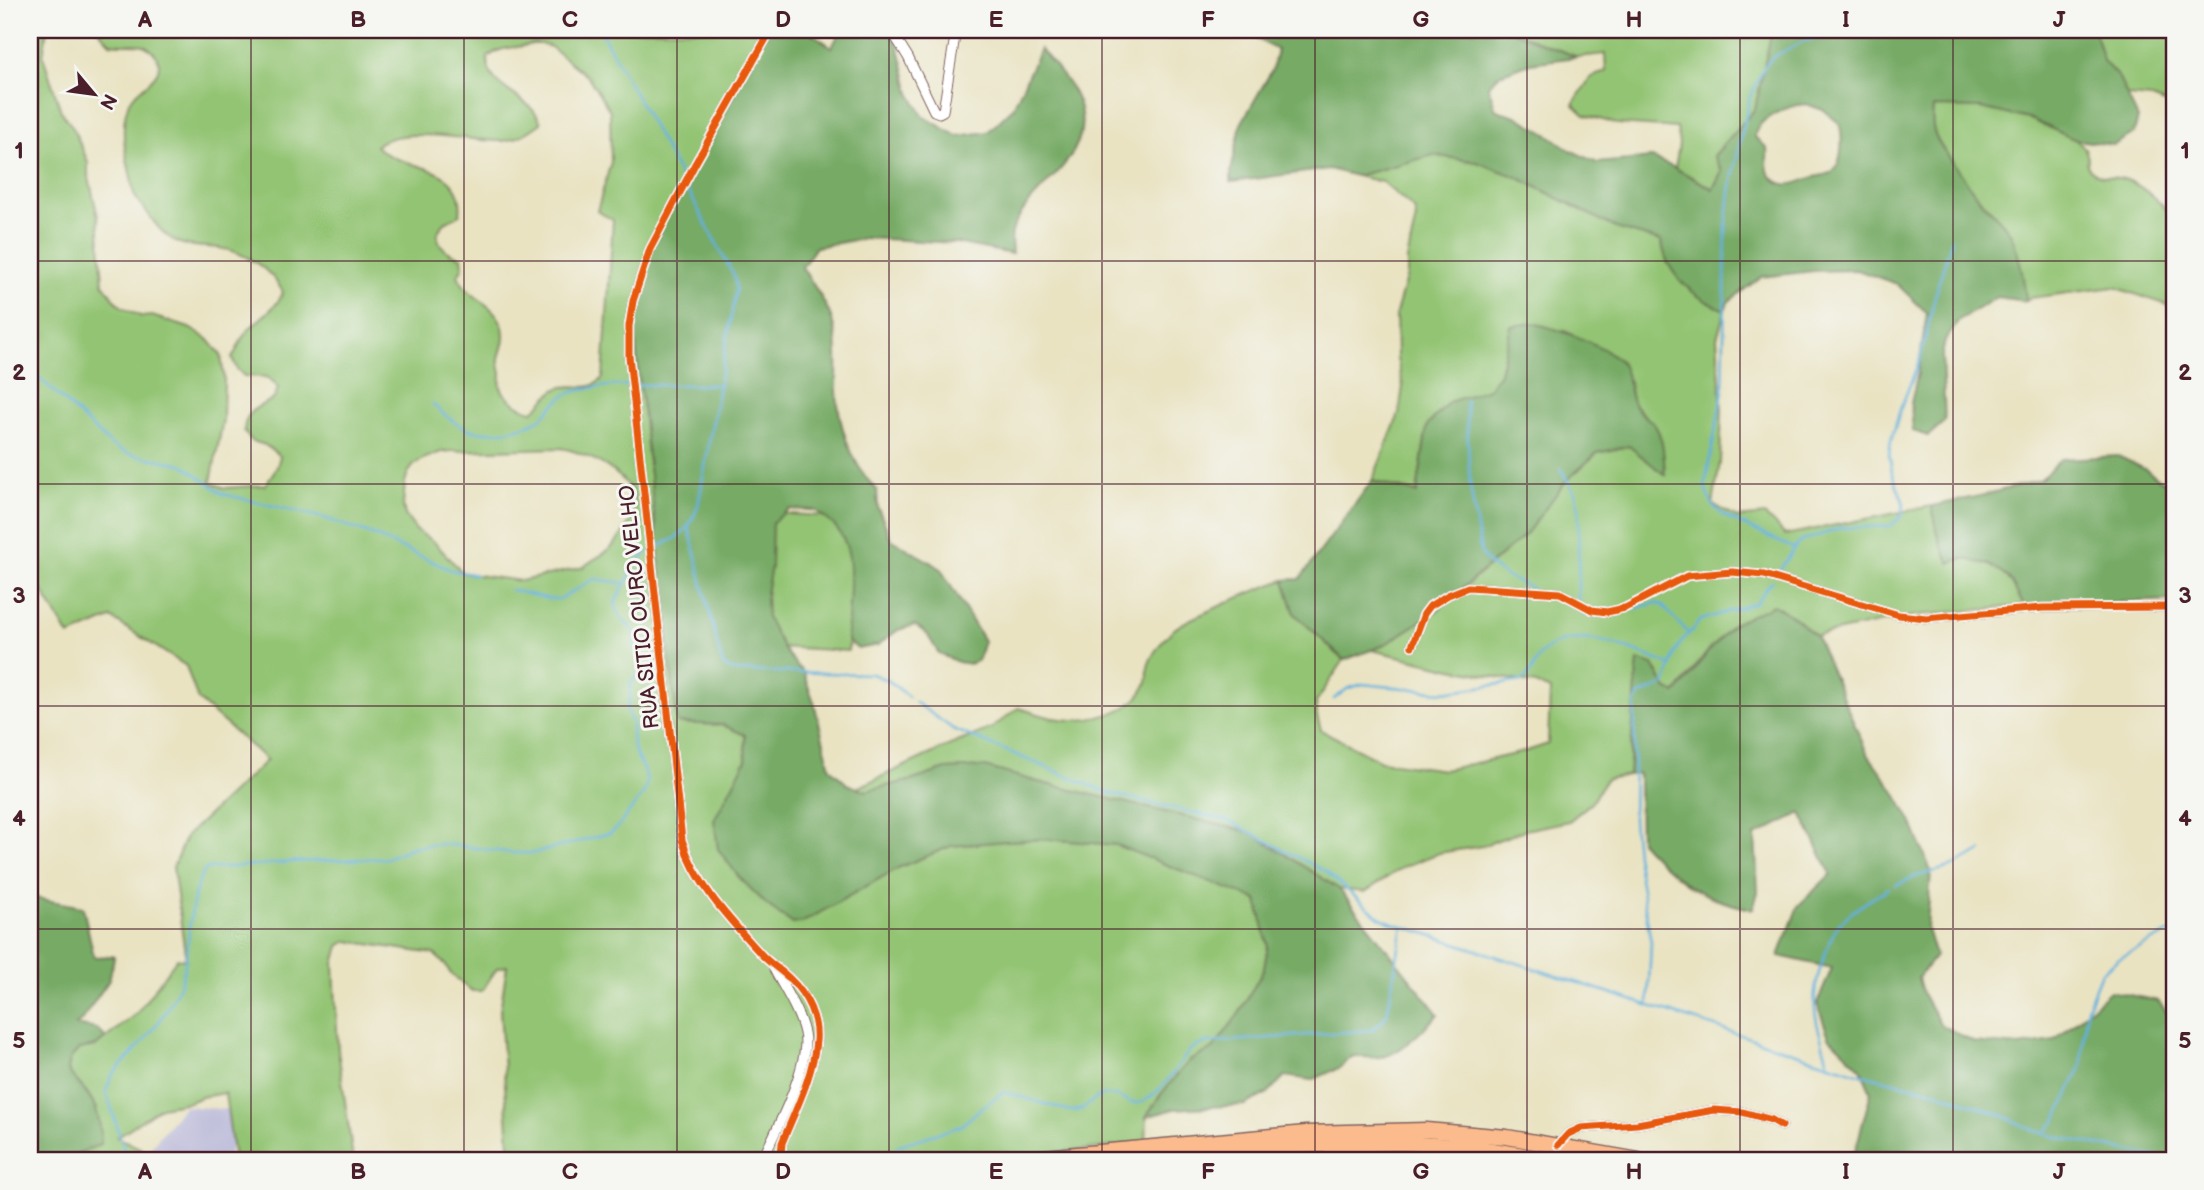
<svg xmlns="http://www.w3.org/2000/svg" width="2204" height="1190" font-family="'Balsamiq Sans',sans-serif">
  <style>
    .built { fill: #dcd5f6 }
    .industrial { fill: #c2c1dc }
    .green { fill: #93c473; stroke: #6e724f; stroke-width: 2; fill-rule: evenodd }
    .forest { fill: #76aa65; stroke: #606448; stroke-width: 2; fill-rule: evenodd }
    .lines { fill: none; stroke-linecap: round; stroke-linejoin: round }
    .stream { stroke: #63b1dc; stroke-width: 2.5 }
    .street-casing { stroke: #826460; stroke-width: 11 }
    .primary-casing { stroke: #826460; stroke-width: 17 }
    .street { stroke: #fff; stroke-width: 9 }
    .primary { stroke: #fbbb8d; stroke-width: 14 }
    .cycleway-casing { stroke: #f6f6f2; stroke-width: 11 }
    .cycleway { stroke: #e8590c; stroke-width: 7 }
    .grid { fill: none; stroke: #4a1f2b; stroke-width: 2; stroke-opacity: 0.55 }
    .labels { text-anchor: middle; stroke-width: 6; stroke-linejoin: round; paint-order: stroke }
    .street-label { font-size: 21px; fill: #4a1f2b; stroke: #f6f6f2 }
    .neatline { fill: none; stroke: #4a1f2b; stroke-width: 2.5 }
    .grid-label { font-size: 23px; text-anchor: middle; font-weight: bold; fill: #4a1f2b }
  </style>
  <rect width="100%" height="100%" fill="#f6f6f2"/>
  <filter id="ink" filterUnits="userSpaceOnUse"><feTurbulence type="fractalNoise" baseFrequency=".0143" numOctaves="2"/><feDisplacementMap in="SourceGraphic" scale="14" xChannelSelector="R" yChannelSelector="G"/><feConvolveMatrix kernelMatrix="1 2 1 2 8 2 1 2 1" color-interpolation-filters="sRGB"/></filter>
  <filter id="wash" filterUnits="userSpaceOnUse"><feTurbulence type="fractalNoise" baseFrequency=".00686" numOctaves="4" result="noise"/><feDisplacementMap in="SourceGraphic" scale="28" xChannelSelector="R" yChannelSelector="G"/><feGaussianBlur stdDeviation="1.57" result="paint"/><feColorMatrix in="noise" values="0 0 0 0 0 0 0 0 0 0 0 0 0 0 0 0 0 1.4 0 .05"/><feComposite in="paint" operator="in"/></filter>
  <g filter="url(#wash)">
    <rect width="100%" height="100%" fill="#e9e3c2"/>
    <polygon class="built" points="896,30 947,30 901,37"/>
    <polygon class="industrial" points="184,1106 234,1110 229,1160 146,1160 151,1147"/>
    <g class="green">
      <path d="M 30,30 L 47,30 L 43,56 L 61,111 L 73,128 L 88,162 L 88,174 L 98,217 L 103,283 L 115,300 L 122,307 L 142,317 L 152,316 L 189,328 L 208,339 L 221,355 L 224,379 L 223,420 L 211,482 L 224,488 L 265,485 L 277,467 L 280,456 L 265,445 L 252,441 L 244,432 C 245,410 257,407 274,399 L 278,388 C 268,373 261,377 244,376 L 237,369 L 232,358 C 238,349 241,337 249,329 C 261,317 277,308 283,292 C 271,269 245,252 219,248 C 205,246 190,248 177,242 C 163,235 155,224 147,212 C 142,206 137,201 134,194 C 132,188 132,180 130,173 C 125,151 120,128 128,105 C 135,86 171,77 155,54 C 152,50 148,47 143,45 C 133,43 121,45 110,43 L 98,30 L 768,30 L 653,244 L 633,319 L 677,723 L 723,725 L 745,735 L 746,760 L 714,820 L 739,877 L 766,903 L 793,924 L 803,922 L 900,867 L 951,846 L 1006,841 L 1045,839 L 1116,845 L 1257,900 L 1268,945 L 1264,969 L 1240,1012 L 1213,1049 L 1189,1061 L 1161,1094 L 1147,1116 L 1146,1143 L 986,1160 L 510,1160 L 500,1011 L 507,966 L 497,968 L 482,991 L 472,991 L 451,974 L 445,964 L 434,954 L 347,941 L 339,946 L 334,964 L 338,1050 L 353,1160 L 234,1160 L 225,1093 L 201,1097 L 189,1102 L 161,1107 L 117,1137 L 142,1149 L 141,1160 L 38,1160 L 71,1157 L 82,1153 L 97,1108 L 87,1092 L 68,1071 L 70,1058 L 79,1049 L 96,1046 L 137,1013 L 177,958 L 186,960 L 173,867 L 186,836 L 267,760 L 198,700 L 186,666 L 111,618 L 69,636 L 30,570 ZM 532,44 L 541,44 L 551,47 L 589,78 L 610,111 L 611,162 L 597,211 L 613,220 L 603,378 C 588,394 576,382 559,388 C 549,392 542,404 533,411 C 521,409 508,400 502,390 C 499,384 501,380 501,374 C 501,369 498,364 499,358 C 502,347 506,340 503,327 C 495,302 467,299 458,275 L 463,267 L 462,257 C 446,255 428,238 444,224 C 448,220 455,218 460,215 C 467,160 400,172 376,146 C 399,124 472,142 503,141 C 518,139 529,132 541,123 C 531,94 484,90 488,57 C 502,45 516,49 532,44 ZM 561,448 C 587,453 640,477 634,511 C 632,520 626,529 621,536 C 617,541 612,548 606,552 C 598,558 591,560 584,567 L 521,581 L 463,573 L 434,542 L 416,530 L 405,515 L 403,506 L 405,482 L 408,473 L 414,465 L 423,459 L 441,452 L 452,451 Z"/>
      <polygon points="1509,30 1772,30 1755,109 1714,156 1722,171 1713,189 1675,168 1679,145 1677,128 1617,124 1585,115 1573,104 1591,77 1606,72 1605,54 1577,57"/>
      <polygon points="2094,30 2174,30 2174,107 2152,98 2127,96 2118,77 2103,61"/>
      <path d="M 1933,107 L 1981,108 L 2033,120 L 2076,140 L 2085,148 L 2088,158 L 2087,166 C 2100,181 2110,174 2127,180 C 2142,186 2170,208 2174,224 C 2176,230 2174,239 2174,246 C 2174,266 2174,286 2174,307 L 2114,287 L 2030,298 L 2026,301 C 2024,272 2011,239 1995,215 C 1990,208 1982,202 1976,195 C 1968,186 1962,175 1955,165 C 1938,143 1930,135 1933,107 Z"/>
      <path d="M 1433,155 L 1477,162 L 1518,177 L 1616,228 L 1661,241 L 1668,264 L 1716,306 L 1725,310 L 1717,338 L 1722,411 L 1720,463 L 1713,504 L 1737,518 L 1765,515 L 1785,535 L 1932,506 L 1940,543 L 1950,562 C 1969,555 1992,563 2007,577 C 2014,584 2019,597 2024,606 L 1917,615 L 1816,636 L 1791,615 C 1775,621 1729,633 1718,641 C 1701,655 1691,677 1675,693 L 1667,690 L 1657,671 L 1638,661 L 1629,775 L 1606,779 L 1591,803 L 1569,821 L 1525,830 L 1482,846 L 1439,853 L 1403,867 L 1365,892 L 1339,889 L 1250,832 L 1038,782 L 985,767 L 946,769 L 913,780 L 865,791 L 857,788 L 948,746 L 992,728 L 1018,708 C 1030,711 1042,716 1054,718 C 1085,724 1135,715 1147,682 C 1149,677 1147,672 1148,667 C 1151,655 1163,639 1172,631 C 1182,622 1197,616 1209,611 C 1234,599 1258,589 1284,580 L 1295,614 L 1344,660 L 1316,702 L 1317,716 L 1321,730 L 1381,761 L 1444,770 L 1524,752 L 1548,744 L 1550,690 L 1536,684 L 1452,669 L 1372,650 L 1382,646 L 1433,614 L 1526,534 L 1566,481 L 1597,453 L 1629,446 L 1664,474 L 1662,447 L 1656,428 L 1632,402 L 1629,382 L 1620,361 L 1596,346 L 1565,331 L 1511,326 L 1500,373 L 1488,389 L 1449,402 L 1427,426 L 1417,493 L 1372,481 L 1399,414 L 1403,386 L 1397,359 L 1396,313 L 1407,275 L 1407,260 L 1416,218 L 1414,209 L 1382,182 L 1356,176 Z"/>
      <polygon points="772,513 856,518 848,651 763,646"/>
    </g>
    <g class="forest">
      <path d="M 768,30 L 807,30 L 832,47 L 841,30 L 890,30 L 899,48 L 910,93 L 923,116 L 957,136 L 988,132 L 1013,108 L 1040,49 C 1070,82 1101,117 1067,161 C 1060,171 1050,180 1042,189 C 1032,199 1015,218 1012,233 C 1010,239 1012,248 1012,254 L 956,243 L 866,238 L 816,247 L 802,267 C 812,284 826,301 832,320 C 839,343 837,367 837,391 C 838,425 852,466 877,490 L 878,508 L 891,539 L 940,568 L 984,641 L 978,660 L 970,664 L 958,662 L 939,654 L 927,634 L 915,625 L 898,630 L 878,645 L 858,649 L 848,641 C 845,599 865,545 825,518 C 822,515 819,513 816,511 C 808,509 797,510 789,509 L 772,523 L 771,567 L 766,593 L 767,618 L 786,653 L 803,672 L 814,702 L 830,768 L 847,784 L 865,791 L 913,780 L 946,769 L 985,767 L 1038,782 L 1250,832 L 1339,889 L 1438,1014 C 1426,1027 1403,1051 1386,1056 C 1375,1059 1364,1057 1353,1056 L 1339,1068 L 1312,1080 L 1285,1076 L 1268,1093 L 1245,1105 L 1174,1109 L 1146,1117 L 1161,1094 L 1189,1061 L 1213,1049 L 1240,1012 L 1264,969 L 1268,945 L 1257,900 L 1116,845 L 1045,839 L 1006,841 L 951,846 L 900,867 L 803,922 L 793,924 L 766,904 L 739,877 L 718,849 L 714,820 L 746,760 L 745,735 L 723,725 L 677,723 L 633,319 L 653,244 Z"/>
      <path d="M 1241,30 L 1509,30 L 1577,57 L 1530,63 L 1500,74 L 1488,86 L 1496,110 L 1516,116 L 1552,137 L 1570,150 L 1597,163 L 1652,158 L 1675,168 L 1713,189 L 1722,171 L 1714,156 L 1755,109 L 1772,30 L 2094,30 L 2103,61 L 2118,77 L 2138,118 L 2134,133 L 2114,145 L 2076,140 L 2033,120 L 1981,108 L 1933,107 C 1930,136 1938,143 1955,165 C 1965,178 1972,192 1984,204 C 1994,214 2007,225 2012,237 C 2019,252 2025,285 2026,301 L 1997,297 L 1959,320 L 1945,341 L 1942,355 L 1945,421 L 1928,436 L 1913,431 L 1911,403 L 1918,372 L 1927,313 L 1897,284 L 1857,270 L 1814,271 L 1761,277 L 1728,302 L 1725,310 C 1703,302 1679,285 1668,263 C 1665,257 1663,248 1661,241 L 1616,228 L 1517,177 L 1477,162 L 1433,155 L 1356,176 L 1329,169 L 1231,182 L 1231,171 L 1241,124 L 1272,70 L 1277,50 ZM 1806,104 L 1823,110 L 1839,123 C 1843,135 1843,160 1834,170 C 1829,176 1821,175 1814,177 C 1798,182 1784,192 1770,175 C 1765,168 1768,157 1767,148 L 1755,137 C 1755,118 1790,105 1806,104 Z"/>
      <path d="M 1533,323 C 1554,328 1608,345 1621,363 C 1630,377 1628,392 1634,404 C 1639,414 1650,418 1656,427 C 1664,440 1664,460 1665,475 L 1629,446 L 1597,453 L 1566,481 L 1526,534 L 1432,614 L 1382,646 L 1344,660 L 1295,614 L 1284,580 L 1300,579 L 1372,481 L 1417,493 L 1427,426 L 1449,402 L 1488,389 L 1500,373 L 1511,326 Z"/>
      <polygon points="2118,456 2145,469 2170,486 2174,485 2174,600 2024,606 2009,578 1990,565 1962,558 1950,563 1940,543 1932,506 1980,496 2040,480 2061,459"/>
      <path d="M 1773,605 L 1791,615 L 1816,636 L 1867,753 L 1893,789 L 1911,821 L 1931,871 L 1927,929 L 1935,956 L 1918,978 L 1922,992 L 1940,1024 L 1973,1042 L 2019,1046 L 2054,1041 L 2110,991 L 2158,1001 L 2174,1021 L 2174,1160 L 1853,1160 L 1871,1092 L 1861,1068 L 1829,1037 L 1817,1004 L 1832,968 L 1779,956 L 1798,906 L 1831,874 L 1801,813 L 1755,836 L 1758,892 L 1753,909 C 1703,901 1673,878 1640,841 L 1639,774 L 1629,775 L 1638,660 L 1653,665 L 1667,690 L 1675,693 L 1688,680 L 1708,652 L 1733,624 Z"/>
      <path d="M 30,897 L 83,907 L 94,957 L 114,956 L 114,958 L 109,980 L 81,1021 L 75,1025 L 97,1029 L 106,1038 L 96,1046 L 79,1049 L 70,1059 L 68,1071 C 91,1098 101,1106 101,1144 C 78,1155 56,1160 30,1160 Z"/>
    </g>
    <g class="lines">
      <g class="stream">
        <polyline points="600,30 683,181"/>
        <polyline points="2165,30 2174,34"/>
        <polyline points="30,369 111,445 129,454 182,464 223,494 324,518 373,535 451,570 476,575"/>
        <polyline points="636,385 720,385"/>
        <path d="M 1466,401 L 1470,485 L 1481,553 C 1492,572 1512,579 1532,588"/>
        <path d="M 433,405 C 443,413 455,425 468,429 C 487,436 526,430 541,418 C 551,410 558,397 570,393 C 587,387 610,386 629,385"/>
        <polyline points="1560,468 1575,493 1579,508 1578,600"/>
        <polyline points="689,528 722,663 728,669 736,671 872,674 889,681 909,697"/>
        <path d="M 655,548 C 681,537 688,533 698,506 L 736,289 L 734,276 L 686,187"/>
        <path d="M 1795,549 L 1724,516 C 1714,507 1706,498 1705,484 L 1723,391 L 1726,228 L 1731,184 L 1750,97 L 1764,67 L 1772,58 L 1788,49 L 1804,41 L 1873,30"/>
        <polyline points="1776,575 1798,544 1804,540 1841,528 1890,526 1902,516 1904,504 1892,472 1889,454 1891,441 1900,410 1920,359 1937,288 1952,239"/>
        <polyline points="511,590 549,599 560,599 594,579 623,583"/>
        <polyline points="1550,596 1564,599"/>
        <polyline points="1579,607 1583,615 1598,615"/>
        <polyline points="1632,609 1656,603 1662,605 1689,634"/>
        <path d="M 1334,699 L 1347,689 L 1362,684 L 1443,692 L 1522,681 C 1533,675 1534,660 1543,652 C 1577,622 1637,652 1672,666"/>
        <polyline points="915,702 953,729 1109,793 1229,821 1326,872 1379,917 1390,922 1861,1074 1937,1092 1999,1114 2033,1130 2057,1137 2173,1160"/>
        <polyline points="1896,885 1914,877 1951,867 1982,851"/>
        <polyline points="1648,1004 1651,942 1636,855 1633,820 1635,703 1639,695 1665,685 1675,653 1682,641 1701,620 1755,603 1772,581"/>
        <path d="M 1828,1062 C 1814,1013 1807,1001 1826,952 C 1829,944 1832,934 1837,927 C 1847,912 1874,898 1889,888"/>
        <polyline points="2045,1133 2056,1120 2081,1067 2087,1008 2101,973 2118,959 2174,930"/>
        <path d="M 896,1146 L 961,1126 L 980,1109 L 1004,1092 L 1070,1111 C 1092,1111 1088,1098 1104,1095 C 1116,1093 1125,1103 1136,1103 C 1155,1103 1180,1063 1191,1049 L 1205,1043 L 1371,1030 L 1382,1022 L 1387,1014 L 1403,926"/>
        <path d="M 124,1160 L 124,1149 L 106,1091 L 112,1075 C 139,1047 165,1021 180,984 C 191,955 187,890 206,869 L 292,862 L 387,858 L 412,847 L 438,844 L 455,845 L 512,853 L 535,853 L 611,833 L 616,829 L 644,793 L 647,782 L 646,776 L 633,748 L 632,722 L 627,710 L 630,695 L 630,685 L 644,667 L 634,646 L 634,631 L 619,616 L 615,603 L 636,563 L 648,552"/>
      </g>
    </g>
  </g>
  <g filter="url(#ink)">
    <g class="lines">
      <g class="street-casing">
        <g id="street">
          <path d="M 771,30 L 695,164 L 650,249 L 633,301 L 629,326 L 629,356 L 682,840 C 696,885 730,920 761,954 C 770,964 781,970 790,979 C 807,995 818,1018 816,1041 C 813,1076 795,1111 782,1143 L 781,1155 L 783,1160"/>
          <polyline points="891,30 908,57 934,111 939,113 943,111 956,30"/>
          <polyline points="1412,646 1424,614 1430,606 1448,595 1468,587 1560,593 1592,610 1607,612 1625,608 1687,576 1732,572 1764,575 1899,615 1926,618 2043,608 2174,607"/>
          <polyline points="1558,1145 1568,1134 1581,1128 1637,1124 1714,1110 1742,1112 1772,1120 1782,1126"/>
          <path d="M 762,1160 C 776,1130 811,1064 804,1033 C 799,1010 784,989 774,969"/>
        </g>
      </g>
      <g class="primary-casing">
        <g id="primary">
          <polyline points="1012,1160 1306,1133 1426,1130 1507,1137 1639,1160"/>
          <polyline points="1165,1160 1296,1146 1402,1143 1473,1147 1555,1160"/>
        </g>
      </g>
      <use href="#street" class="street"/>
      <use href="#primary" class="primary"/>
      <g class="cycleway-casing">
        <g id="cycleway">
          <path d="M 771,30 L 695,164 L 650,249 L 633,301 L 629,326 L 629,356 L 682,840 C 696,885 730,920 761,954 C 770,964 781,970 790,979 C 807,995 818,1018 816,1041 C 813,1076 795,1111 782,1143 L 781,1155 L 783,1160"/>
          <polyline points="1412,646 1424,614 1430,606 1448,595 1468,587 1560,593 1592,610 1607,612 1625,608 1687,576 1732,572 1764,575 1899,615 1926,618 2043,608 2174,607"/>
          <polyline points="1558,1145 1568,1134 1581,1128 1637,1124 1714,1110 1742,1112 1772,1120 1782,1126"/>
        </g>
      </g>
      <use href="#cycleway" class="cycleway"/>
    </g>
  </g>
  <path class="grid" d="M 251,30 L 251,1160M 464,30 L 464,1160M 677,30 L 677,1160M 889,30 L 889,1160M 1102,30 L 1102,1160M 1315,30 L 1315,1160M 1527,30 L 1527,1160M 1740,30 L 1740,1160M 1953,30 L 1953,1160M 30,261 L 2174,261M 30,484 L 2174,484M 30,706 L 2174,706M 30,929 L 2174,929"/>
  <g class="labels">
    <g class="street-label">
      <text transform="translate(639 607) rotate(-96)" y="7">RUA SITIO OURO VELHO</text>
    </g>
  </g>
  <rect width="2204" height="1190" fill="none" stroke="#f6f6f2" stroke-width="77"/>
  <g transform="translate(94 94) rotate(119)" stroke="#f6f6f2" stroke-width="5" paint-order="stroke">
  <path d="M0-5L12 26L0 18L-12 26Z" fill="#4a1f2b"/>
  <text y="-10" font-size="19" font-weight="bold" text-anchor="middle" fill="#4a1f2b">N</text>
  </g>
  <rect x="38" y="38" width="2128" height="1114" class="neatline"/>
  <g class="grid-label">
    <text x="145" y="27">A</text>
    <text x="358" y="27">B</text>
    <text x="570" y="27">C</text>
    <text x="783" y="27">D</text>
    <text x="996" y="27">E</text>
    <text x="1208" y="27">F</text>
    <text x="1421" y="27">G</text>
    <text x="1634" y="27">H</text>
    <text x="1846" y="27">I</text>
    <text x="2059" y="27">J</text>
    <text x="19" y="158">1</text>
    <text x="2185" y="158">1</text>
    <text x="19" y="380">2</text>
    <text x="2185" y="380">2</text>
    <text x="19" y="603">3</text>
    <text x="2185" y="603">3</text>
    <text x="19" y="826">4</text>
    <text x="2185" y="826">4</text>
    <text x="19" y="1048">5</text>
    <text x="2185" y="1048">5</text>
    <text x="145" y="1179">A</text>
    <text x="358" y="1179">B</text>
    <text x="570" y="1179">C</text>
    <text x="783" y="1179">D</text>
    <text x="996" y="1179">E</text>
    <text x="1208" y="1179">F</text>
    <text x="1421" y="1179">G</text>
    <text x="1634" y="1179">H</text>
    <text x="1846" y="1179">I</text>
    <text x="2059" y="1179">J</text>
  </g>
</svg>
